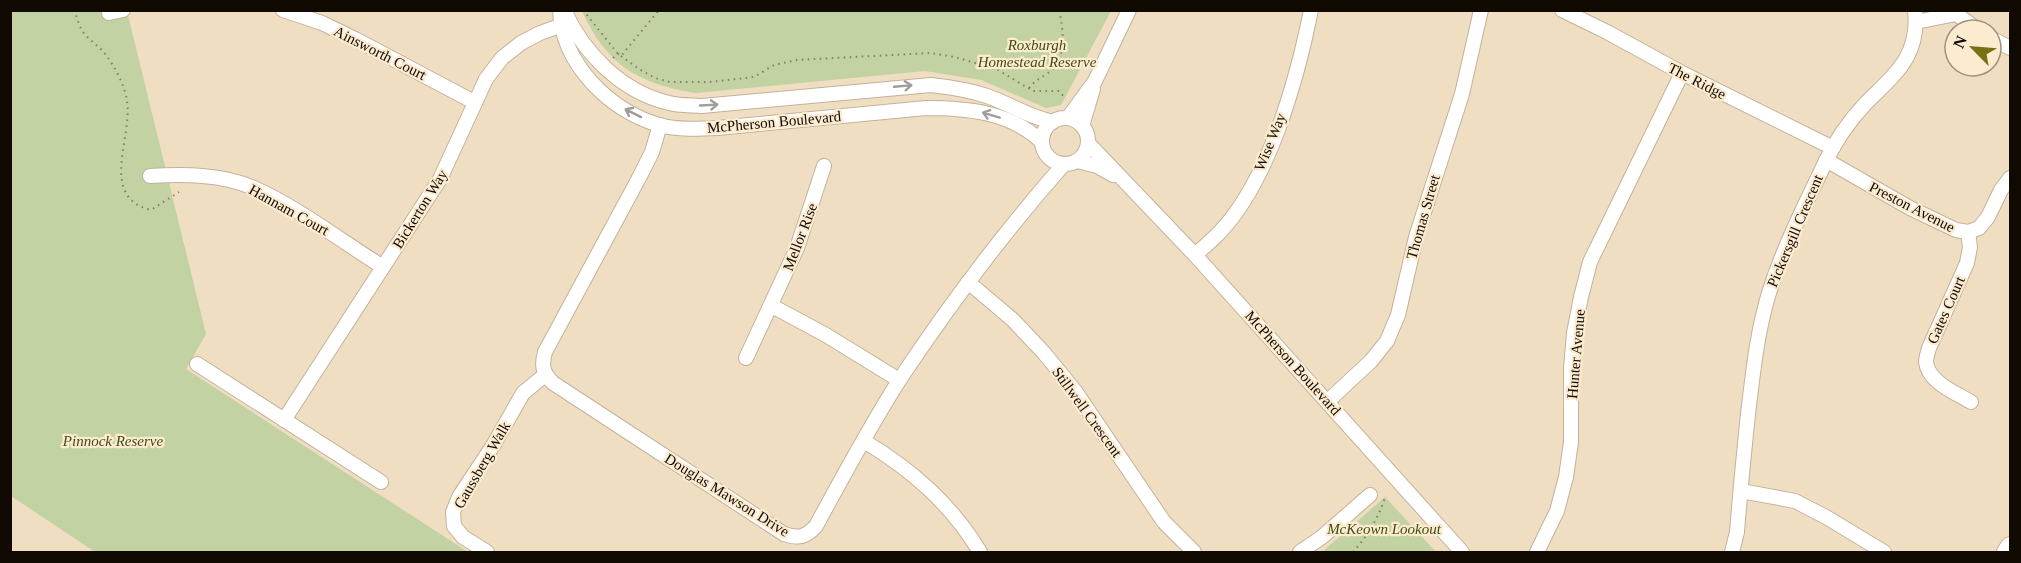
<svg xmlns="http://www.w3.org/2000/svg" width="2021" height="563" font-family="Georgia,serif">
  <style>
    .green { fill: #c3d2a2 }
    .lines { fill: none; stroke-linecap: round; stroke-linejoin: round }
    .minor-casing { stroke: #c3b298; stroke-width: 16 }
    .major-casing { stroke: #c3b298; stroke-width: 20 }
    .path { stroke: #877b69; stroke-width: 2; stroke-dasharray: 1.5 4.5; stroke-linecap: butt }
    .minor { stroke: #fff; stroke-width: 14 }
    .major { stroke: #fff; stroke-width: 18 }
    .oneway { stroke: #9f9d9a }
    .labels { text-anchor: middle; stroke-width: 4.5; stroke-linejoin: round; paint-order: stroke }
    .park-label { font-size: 15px; font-style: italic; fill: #3e4c13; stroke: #fdebd0 }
    .street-label { font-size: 15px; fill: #100a03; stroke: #fdebd0 }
  </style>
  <rect width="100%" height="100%" fill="#f0dec3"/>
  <g class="green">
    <polygon points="10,11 127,11 206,334 186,369 468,552 95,552 11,496"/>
    <path d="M 582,11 L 1111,11 L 1061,105 L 1046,108 L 981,80 L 925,71 L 696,93 C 639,84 607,66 582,11 Z"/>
    <polygon points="1385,497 1436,552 1322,552"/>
  </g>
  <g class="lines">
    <g class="minor-casing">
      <g id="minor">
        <polyline points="283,10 322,23 357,40 474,102"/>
        <path d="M 560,10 C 562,64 609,110 659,125 C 678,130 699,129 718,128 L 926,108 C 967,108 1011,112 1042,142"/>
        <path d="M 564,10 C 584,54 622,92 669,103 C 680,106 692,105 702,106 L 931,85 C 950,87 969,90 987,96 C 1010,104 1029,117 1053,122"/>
        <polyline points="1562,10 1607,32 1682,73 1833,148"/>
        <polyline points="1951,10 1978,30"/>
        <polyline points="109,13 123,10"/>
        <polyline points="1916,22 1956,14"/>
        <polyline points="1991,38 2010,48"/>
        <polyline points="1068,118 1095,81 1129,10"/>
        <circle cx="1065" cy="141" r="23"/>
        <path d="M 660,125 L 652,152 L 640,176 L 545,352 C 541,366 543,373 553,383 L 784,534 C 799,539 806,537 816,526 C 843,476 870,426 900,379 C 950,304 1004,232 1064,164"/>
        <polyline points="1082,126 1093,89"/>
        <polyline points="1088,143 1195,255 1462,552"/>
        <polyline points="1826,160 1910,208 1956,230 1968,232 1979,228 1988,217 2001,190 2010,178"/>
        <polyline points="1077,161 1097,166 1113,175"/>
        <path d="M 150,176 C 184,174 222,174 254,188 C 299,208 341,241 383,267"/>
        <path d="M 1968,232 L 1970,247 L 1967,263 L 1929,348 C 1928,352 1926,358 1926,362 C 1928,382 1956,393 1971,402"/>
        <path d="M 1195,255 C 1203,248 1211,241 1219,233 C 1269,181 1297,80 1311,10"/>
        <polyline points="968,282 1013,320 1044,353 1075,391 1164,522 1194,552"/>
        <polyline points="772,306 826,335 899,380"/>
        <polyline points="746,358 797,248 824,166"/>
        <polyline points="197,364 381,482"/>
        <polyline points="1328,401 1371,361 1387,341 1398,315 1416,237 1462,94 1481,10"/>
        <polyline points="284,420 440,179 486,79 502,58 521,43 540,33 568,23"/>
        <path d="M 864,441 C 912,470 951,504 980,552"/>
        <polyline points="1741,491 1795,501 1826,517 1884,552"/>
        <polyline points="487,552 463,537 454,526 453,512 459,497 494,444 523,393 545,375"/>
        <polyline points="1300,552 1322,537 1370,495"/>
        <polyline points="1537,552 1557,511 1566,477 1571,442 1571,368 1574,333 1581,297 1590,262 1682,73"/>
        <path d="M 1732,552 L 1737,532 C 1740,493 1744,453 1748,414 C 1753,373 1757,332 1769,293 C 1783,248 1805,205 1825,163 C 1835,141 1850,120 1866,103 C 1895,74 1920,56 1915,10"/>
      </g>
    </g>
    <g class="major-casing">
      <polyline id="major" points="2006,552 2010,546"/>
    </g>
    <g class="path">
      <path d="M 74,10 C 77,17 79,26 83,32 C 89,40 99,46 106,55 C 115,67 125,86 127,101 C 133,138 98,197 151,210 L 179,192"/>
      <polyline points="583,10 618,54"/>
      <polyline points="621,56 639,69 655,78 670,82 710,82 754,77 774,65 797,60 930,53 955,57 998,70 1033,91 1059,91 1066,99"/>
      <polyline points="613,58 618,54 621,56 659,10"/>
      <path d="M 1029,88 C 1034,81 1041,78 1048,73 C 1067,58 1064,32 1059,10"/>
      <path d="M 1353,552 C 1367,537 1379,517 1385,497"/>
    </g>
    <use href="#minor" class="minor"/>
    <use href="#major" class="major"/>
  </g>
  <defs><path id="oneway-shaft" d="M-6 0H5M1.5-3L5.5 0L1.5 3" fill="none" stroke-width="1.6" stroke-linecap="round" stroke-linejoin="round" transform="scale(1.5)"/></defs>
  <g class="oneway">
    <use href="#oneway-shaft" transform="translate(903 86) rotate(-5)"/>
    <use href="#oneway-shaft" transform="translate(709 105) rotate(-3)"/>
    <use href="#oneway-shaft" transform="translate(633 113) rotate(-153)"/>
    <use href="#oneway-shaft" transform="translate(991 115) rotate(-163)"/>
  </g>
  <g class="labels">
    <g class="park-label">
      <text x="1037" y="50">Roxburgh<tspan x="1037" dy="17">Homestead Reserve</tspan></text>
      <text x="113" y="446">Pinnock Reserve</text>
      <text x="1384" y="534">McKeown Lookout</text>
    </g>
    <g class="street-label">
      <text transform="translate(380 53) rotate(27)" y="5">Ainsworth Court</text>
      <text transform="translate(1697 81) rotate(27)" y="5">The Ridge</text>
      <text transform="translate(774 122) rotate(-5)" y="5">McPherson Boulevard</text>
      <text transform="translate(1270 142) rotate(-68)" y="5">Wise Way</text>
      <text transform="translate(1912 207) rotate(27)" y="5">Preston Avenue</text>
      <text transform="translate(420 209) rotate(-58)" y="5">Bickerton Way</text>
      <text transform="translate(289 210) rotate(29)" y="5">Hannam Court</text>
      <text transform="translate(1423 217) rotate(-74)" y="5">Thomas Street</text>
      <text transform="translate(1795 231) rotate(-67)" y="5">Pickersgill Crescent</text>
      <text transform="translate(800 237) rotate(-69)" y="5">Mellor Rise</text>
      <text transform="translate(1946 310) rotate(-66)" y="5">Gates Court</text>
      <text transform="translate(1576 354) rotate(-85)" y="5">Hunter Avenue</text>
      <text transform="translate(1293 363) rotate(48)" y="5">McPherson Boulevard</text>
      <text transform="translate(1087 412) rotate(54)" y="5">Stillwell Crescent</text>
      <text transform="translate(482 465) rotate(-60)" y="5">Gaussberg Walk</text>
      <text transform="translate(727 495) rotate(32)" y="5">Douglas Mawson Drive</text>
    </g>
  </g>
  <rect width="2021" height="563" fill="none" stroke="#100a03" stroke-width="24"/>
  <g transform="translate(1973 48) rotate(295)"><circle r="28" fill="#fdebd0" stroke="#9e917e" stroke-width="1.5"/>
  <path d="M0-4.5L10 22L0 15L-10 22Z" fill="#777113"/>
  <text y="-9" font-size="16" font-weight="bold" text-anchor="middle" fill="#100a03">N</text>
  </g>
</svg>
